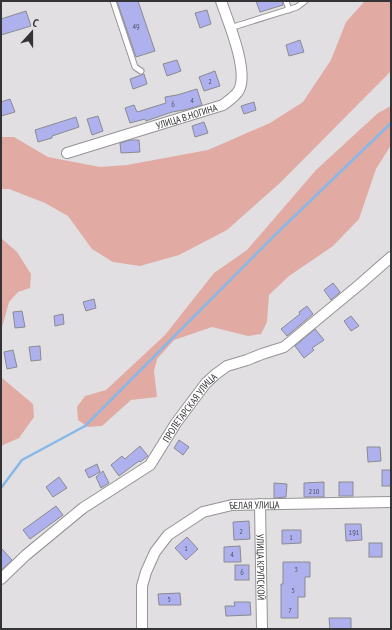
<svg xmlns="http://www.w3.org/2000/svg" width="392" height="630" font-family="'PT Sans Narrow',sans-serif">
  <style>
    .green { fill: #e1aaa3 }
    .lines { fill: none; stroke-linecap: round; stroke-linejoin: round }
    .stream { stroke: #86b8e8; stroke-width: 2.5 }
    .building { fill: #aeb1ee; stroke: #8a8b8f }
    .lane-casing { stroke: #969397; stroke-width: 7 }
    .street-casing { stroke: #969397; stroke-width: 12 }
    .lane { stroke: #fff; stroke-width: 5 }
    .street { stroke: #fff; stroke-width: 10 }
    .labels { text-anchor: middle; stroke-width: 4; stroke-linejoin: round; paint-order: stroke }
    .number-label { font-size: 8px; fill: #525263 }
    .street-label { font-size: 10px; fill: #343335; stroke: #e2dfe3 }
  </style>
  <rect width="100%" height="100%" fill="#e2dfe3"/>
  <g class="green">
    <polygon points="366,1 391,1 391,71 281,182 227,230 179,255 140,266 113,262 92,249 68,216 45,203 9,189 1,189 1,137 14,137 48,157 100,167 127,165 208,150 270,123 303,102 331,60 346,22 364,2"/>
    <polygon points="391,106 391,145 376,169 359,219 333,246 289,276 269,295 267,322 261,334 248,336 212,327 174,340 157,359 154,371 157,397 131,400 102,426 88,427 78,420 77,407 85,396 106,390 165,335 214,273 247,250 316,170 378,113"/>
    <polygon points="1,238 17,252 31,274 30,288 18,292 9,302 1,331"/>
    <polygon points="1,376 2,378 33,404 34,417 19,438 1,446"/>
  </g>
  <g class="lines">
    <polyline class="stream" points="1,488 22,460 85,426 276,234 391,123"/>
  </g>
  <g class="building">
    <polygon points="117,1 138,1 155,51 136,57"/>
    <polygon points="256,1 282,1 283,5 260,12"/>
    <polygon points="207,10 211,24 200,28 195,13"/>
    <polygon points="26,11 31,26 1,35 1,19"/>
    <polygon points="300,40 304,52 289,56 286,45"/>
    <polygon points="177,60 181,71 167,76 163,64"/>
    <polygon points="215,71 220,86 204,91 199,77"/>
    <polygon points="144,74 147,84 133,89 130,79"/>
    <polygon points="197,89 202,105 184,110 172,112 146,121 145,119 130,123 125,108 134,105 137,112 166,103 165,97 177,95"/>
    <polygon points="10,99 15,112 1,116 1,102"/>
    <polygon points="254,102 256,110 244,114 241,106"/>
    <polygon points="98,116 103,131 92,135 87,119"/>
    <polygon points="76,117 79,127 52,136 52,138 38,142 35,130"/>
    <polygon points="204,122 208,133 195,137 192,126"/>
    <polygon points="130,140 139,140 140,152 121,153 120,143"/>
    <polygon points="333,283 340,292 331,300 324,290"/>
    <polygon points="94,299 96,308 86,311 83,302"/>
    <polygon points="307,306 313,314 287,336 281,329 300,314 299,312"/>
    <polygon points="22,311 25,327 15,328 13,312"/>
    <polygon points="63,314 64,324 55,326 54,316"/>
    <polygon points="351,316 359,326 351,331 344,321"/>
    <polygon points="315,329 324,340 312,348 314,350 304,358 295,346"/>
    <polygon points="40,346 41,360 31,361 29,347"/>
    <polygon points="13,350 17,367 7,369 4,352"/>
    <polygon points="179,440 189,447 183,455 174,448"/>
    <polygon points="140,446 148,456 140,462 139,461 119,476 111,465 122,456 125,459"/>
    <polygon points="367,447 380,447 381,461 368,462"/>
    <polygon points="97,464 100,472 89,478 85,470"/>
    <rect x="382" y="470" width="9" height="16"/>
    <polygon points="103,471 109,483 101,488 96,477"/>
    <polygon points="59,477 67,488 53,497 46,487"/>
    <polygon points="324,482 324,497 304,497 304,483"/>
    <rect x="339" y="482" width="14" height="14"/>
    <polygon points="274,483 287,484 286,497 274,498"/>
    <polygon points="56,506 63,515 30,539 23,530"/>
    <polygon points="249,521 250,539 234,540 233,522"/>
    <polygon points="345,524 361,524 362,540 346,541"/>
    <polygon points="282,530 301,530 301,543 282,544"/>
    <polygon points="187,537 198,549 186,560 175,548"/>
    <rect x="369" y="543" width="13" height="14"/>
    <polygon points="240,546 241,562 224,562 224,547"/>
    <polygon points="1,548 12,560 1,570"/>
    <polygon points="283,562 310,562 310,577 305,577 305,597 298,597 298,618 281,618 281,584 283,584"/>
    <rect x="235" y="565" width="14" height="15"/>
    <polygon points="180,593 181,605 159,605 158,594"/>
    <polygon points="234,602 250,602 251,615 226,616 225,606 235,606"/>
    <polygon points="329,618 351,618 351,629 330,629"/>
  </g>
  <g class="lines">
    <g class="lane-casing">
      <g id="lane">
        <polyline points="113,1 135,67 141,71"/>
        <polyline points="286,1 289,10"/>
        <polyline points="230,28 297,7 305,1"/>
      </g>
    </g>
    <g class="street-casing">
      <g id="street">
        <path id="s1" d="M 67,153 L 223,105 C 228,101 236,96 239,90 C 249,71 228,21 221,1"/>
        <path id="s2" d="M 260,504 L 262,629"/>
        <path id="s3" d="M 1,579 L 26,555 L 83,508 L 150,465 L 176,423 L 206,383 L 216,374 L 227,366 L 247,360 L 262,354 L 284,347 L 359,285 L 391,257"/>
        <path id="s4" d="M 142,629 L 142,586 L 146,572 L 155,552 L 168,535 L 203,512 L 232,505 L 391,502"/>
      </g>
    </g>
    <use href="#lane" class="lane"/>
    <use href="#street" class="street"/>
  </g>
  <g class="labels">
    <g class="number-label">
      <text x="136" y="29">49</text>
      <text x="210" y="84">2</text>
      <text x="192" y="103">4</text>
      <text x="173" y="107">6</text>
      <text x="314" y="494">210</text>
      <text x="241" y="534">2</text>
      <text x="354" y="535">191</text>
      <text x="291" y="540">1</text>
      <text x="186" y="551">1</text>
      <text x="232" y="557">4</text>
      <text x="296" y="572">3</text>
      <text x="242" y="575">6</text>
      <text x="293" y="593">5</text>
      <text x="169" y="602">5</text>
      <text x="290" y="613">7</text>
    </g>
    <g class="street-label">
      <text dy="4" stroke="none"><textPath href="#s1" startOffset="125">УЛИЦА В.НОГИНА</textPath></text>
      <text dy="4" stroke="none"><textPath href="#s3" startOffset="258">ПРОЛЕТАРСКАЯ УЛИЦА</textPath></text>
      <text dy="4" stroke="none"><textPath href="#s4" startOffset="195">БЕЛАЯ УЛИЦА</textPath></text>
      <text dy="4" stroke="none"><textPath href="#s2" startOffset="63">УЛИЦА КРУПСКОЙ</textPath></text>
    </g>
  </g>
  <rect width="392" height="630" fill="none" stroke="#343335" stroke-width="4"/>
  <g transform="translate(32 32) rotate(21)" stroke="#e2dfe3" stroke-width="3" paint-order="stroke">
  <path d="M0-3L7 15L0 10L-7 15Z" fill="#343335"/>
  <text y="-6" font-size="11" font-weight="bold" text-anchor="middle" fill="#343335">С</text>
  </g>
</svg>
